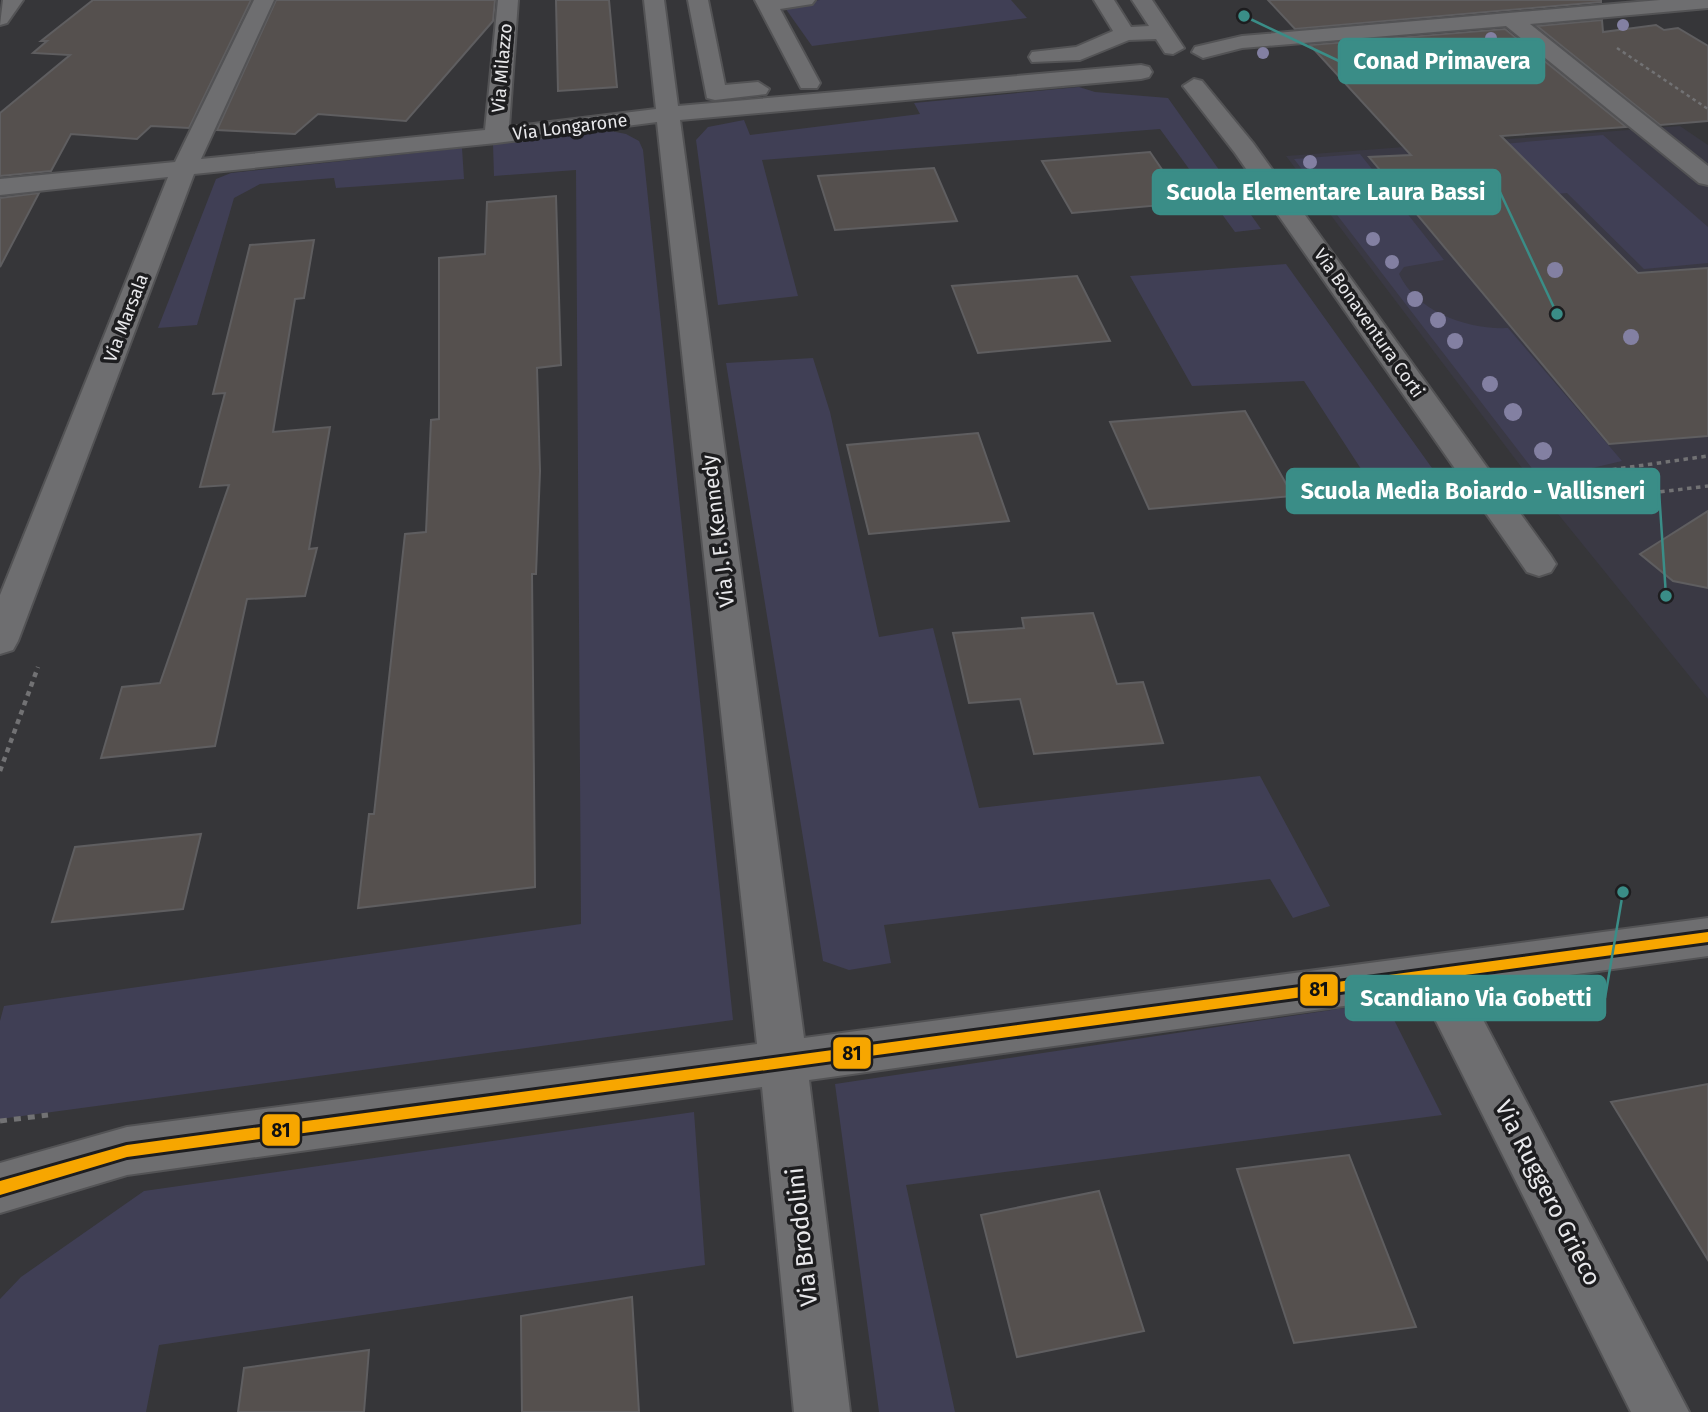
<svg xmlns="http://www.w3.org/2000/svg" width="1708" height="1412" font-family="'Fira Sans',sans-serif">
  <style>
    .built { fill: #3a3944 }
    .green { fill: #403f55 }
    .building { fill: #55504e; stroke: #5f5e60; stroke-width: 2 }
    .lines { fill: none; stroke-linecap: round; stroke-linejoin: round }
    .minor-casing { stroke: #535355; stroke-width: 4 }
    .path-far3 { stroke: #727274; stroke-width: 2.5; stroke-dasharray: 3.5 3.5; stroke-linecap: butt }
    .path-far2 { stroke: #727274; stroke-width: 3.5; stroke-dasharray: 4.5 4.5; stroke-linecap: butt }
    .path-far1 { stroke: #727274; stroke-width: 4.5; stroke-dasharray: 5 5; stroke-linecap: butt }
    .path { stroke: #727274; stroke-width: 5; stroke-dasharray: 7 7; stroke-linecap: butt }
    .minor { fill: #6e6e70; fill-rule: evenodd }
    .bus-1-casing { stroke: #1d1d1f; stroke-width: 6 }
    .bus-1 { fill: #f7a600; fill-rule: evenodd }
    .tree { fill: #8380a2 }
    .labels { text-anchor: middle; stroke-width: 7; stroke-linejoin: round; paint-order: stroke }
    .far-street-label { font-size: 18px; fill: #e8e8eb; stroke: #1d1d1f }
    .street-label { font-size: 21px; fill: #e8e8eb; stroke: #1d1d1f }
    .near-street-label { font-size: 24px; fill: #e8e8eb; stroke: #1d1d1f }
    .leader { fill: none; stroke: #3a8d87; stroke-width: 2.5 }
    .callout-dot { fill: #3a8d87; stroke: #1d1d1f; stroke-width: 2.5 }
    .callout { fill: #3a8d87; stroke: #3a8d87; stroke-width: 2.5 }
    .callout-label { font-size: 23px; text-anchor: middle; font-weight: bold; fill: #fff }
    .line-badge { stroke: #1d1d1f; stroke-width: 2.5 }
    .pale-badge-label { font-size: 19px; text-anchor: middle; font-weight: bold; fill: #111 }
  </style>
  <rect width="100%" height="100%" fill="#363639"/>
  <polygon class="built" points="1680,126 1708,145 1708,699 1541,493 1286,156"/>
  <g class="green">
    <polygon points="820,0 1011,0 1027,18 812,46 783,5"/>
    <polygon points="1079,87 1095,92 1168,98 1261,229 1235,232 1160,129 762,160 798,296 718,305 696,140 708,127 744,120 750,135 920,114 914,103"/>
    <polygon points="611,131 626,134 639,141 643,150 733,1020 0,1119 0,1021 4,1006 581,924 576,170 494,176 493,144"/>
    <polygon points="1603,135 1708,227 1708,263 1644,269 1567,193 1509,198 1413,152"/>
    <polygon points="462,148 464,179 336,188 334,178 260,184 234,198 197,325 158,328 216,179 231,173"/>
    <path d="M 1360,154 L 1444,260 L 1404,267 L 1399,274 C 1417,312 1468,330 1508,328 L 1622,461 L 1541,480 L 1294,159 Z"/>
    <polygon points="1286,264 1457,503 1385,506 1304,381 1192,386 1130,276"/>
    <polygon points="813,358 830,412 879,637 933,628 979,808 1260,776 1330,906 1293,918 1270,879 884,925 891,963 849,970 823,961 726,363"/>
    <polygon points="1385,1002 1442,1115 906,1185 955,1412 879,1412 835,1084"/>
    <polygon points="694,1112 705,1265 159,1345 146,1412 0,1412 0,1299 21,1277 144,1191"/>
  </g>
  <g class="building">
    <polygon points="93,0 251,0 189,128 151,126 137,139 71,134 51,171 0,176 0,113 70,55 33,53 47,41 41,41"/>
    <polygon points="276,0 495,0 493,21 406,121 318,114 295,134 217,130"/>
    <polygon points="556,0 609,0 617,87 558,91"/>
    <polygon points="1268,0 1601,0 1601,2 1295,29"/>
    <polygon points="1602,20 1603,32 1656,25 1664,30 1678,28 1708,46 1708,121 1660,125 1537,26"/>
    <polygon points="1505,29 1626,127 1501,136 1638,273 1708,268 1708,436 1609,444 1369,157 1411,155 1310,45"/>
    <polygon points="1150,152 1185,203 1072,213 1042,161"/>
    <polygon points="934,168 957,221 835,230 818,176"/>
    <polygon points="39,193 0,267 0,198"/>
    <polygon points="556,196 561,365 537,368 540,471 536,574 532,574 535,887 358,908 369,814 374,814 405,534 426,532 431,420 439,419 439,258 485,254 487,202"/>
    <polygon points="314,240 304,298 295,299 273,432 330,427 309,549 317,548 305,596 247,599 215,746 101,758 122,687 160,683 229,485 200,487 225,393 213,394 250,245"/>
    <polygon points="1077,276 1110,341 978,353 952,286"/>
    <polygon points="1245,411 1293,496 1149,509 1110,422"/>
    <polygon points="978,433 1009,521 869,534 847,445"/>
    <polygon points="1708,511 1708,588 1673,581 1640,554"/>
    <polygon points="1093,613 1117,684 1143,682 1163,743 1034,754 1020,699 969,703 953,633 1024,628 1022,618"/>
    <polygon points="201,834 183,909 52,922 75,847"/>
    <polygon points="1708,1084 1708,1260 1611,1102"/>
    <polygon points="1349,1155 1416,1327 1294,1343 1237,1169"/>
    <polygon points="1099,1191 1144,1331 1017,1357 981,1215"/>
    <polygon points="632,1297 639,1412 522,1412 521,1316"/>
    <polygon points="369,1350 364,1412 238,1412 244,1368"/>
  </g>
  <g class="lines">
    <g class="minor-casing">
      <g id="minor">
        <polygon points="3,0 23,0 7,23 0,25"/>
        <polygon points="254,0 274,0 201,159 485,130 498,0 518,0 509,127 656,109 644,0 664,0 678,106 1141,65 1149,67 1152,72 1149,77 1141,79 680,120 804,1038 1708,918 1708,956 1467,989 1689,1412 1631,1412 1423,995 809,1080 850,1412 794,1412 762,1087 127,1175 0,1213 0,1163 127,1127 757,1044 657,122 496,143 194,174 18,641 13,650 0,654 0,595 168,177 0,195 0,179 175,162"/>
        <polygon points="688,0 708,0 725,85 758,82 769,89 766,94 715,100 707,98"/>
        <polygon points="755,0 815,0 812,4 780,9 820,83 817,88 801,88"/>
        <polygon points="1094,0 1114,0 1131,27 1149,26 1132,0 1152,0 1184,48 1173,54 1165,53 1156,39 1129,40 1080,60 1032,62 1029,57 1032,52 1076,47 1113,31"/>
        <polygon points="1660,0 1708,0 1708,8 1530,24 1708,166 1708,185 1699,183 1506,26 1242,48 1203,58 1192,52 1195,47 1242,36"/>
        <polygon points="1194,79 1202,81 1253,143 1551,556 1556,564 1551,572 1539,576 1527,572 1235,153 1183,86"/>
      </g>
    </g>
    <polyline class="path-far3" points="1617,48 1708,109"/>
    <g class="path-far2">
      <polyline points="1532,481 1708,456"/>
      <polyline points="1553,505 1708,486"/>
    </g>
    <polyline class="path-far1" points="0,771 38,667"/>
    <polyline class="path" points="0,1121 48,1115"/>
    <use href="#minor" class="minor"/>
    <g class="bus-1-casing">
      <polygon id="bus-1" points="1708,932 1708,942 127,1157 0,1195 0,1181 127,1145"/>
    </g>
    <use href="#bus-1" class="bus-1"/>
  </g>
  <g class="tree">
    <circle cx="1623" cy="25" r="6"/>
    <circle cx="1491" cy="38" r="6"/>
    <circle cx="1263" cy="53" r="6"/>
    <circle cx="1310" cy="162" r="7"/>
    <circle cx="1373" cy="239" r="7"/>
    <circle cx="1392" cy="262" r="7"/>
    <circle cx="1555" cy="270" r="8"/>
    <circle cx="1415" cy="299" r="8"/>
    <circle cx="1438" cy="320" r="8"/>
    <circle cx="1631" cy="337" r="8"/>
    <circle cx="1455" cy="341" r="8"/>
    <circle cx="1490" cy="384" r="8"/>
    <circle cx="1513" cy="412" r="9"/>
    <circle cx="1543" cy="451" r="9"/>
  </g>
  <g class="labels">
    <g class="far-street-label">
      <text transform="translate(502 68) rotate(-85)" y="6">Via Milazzo</text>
      <text transform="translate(570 127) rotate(-7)" y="6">Via Longarone</text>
      <text transform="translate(126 318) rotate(-69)" y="6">Via Marsala</text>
      <text transform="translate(1369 323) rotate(55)" y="6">Via Bonaventura Corti</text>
    </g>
    <g class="street-label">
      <text transform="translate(718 531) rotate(-97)" y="7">Via J. F. Kennedy</text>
    </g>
    <g class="near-street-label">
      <text transform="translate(1548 1193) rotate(63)" y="8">Via Ruggero Grieco</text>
      <text transform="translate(802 1237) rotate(-96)" y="8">Via Brodolini</text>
    </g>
  </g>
  <path class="leader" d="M1244 16L1339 61M1557 314L1500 192M1666 596L1659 491M1623 892L1605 998"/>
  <g class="callout-dot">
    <circle cx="1244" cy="16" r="7"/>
    <circle cx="1557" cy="314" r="7"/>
    <circle cx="1666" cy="596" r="7"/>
    <circle cx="1623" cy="892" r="7"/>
  </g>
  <g class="callout">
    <rect x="1339" y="39" width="205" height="44" rx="7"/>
    <rect x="1153" y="170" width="347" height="44" rx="7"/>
    <rect x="1287" y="469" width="372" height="44" rx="7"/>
    <rect x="1346" y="976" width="259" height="44" rx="7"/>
  </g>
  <g class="callout-label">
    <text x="1442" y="69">Conad Primavera</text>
    <text x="1326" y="200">Scuola Elementare Laura Bassi</text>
    <text x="1473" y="499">Scuola Media Boiardo - Vallisneri</text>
    <text x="1476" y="1006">Scandiano Via Gobetti</text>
  </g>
  <g class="line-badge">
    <rect x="1299" y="973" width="40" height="34" rx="7" fill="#f7a600"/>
    <rect x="832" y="1036" width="40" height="34" rx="7" fill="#f7a600"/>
    <rect x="261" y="1113" width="40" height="34" rx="7" fill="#f7a600"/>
  </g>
  <g class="pale-badge-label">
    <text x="1319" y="996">81</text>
    <text x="852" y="1060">81</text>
    <text x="281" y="1137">81</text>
  </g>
</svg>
